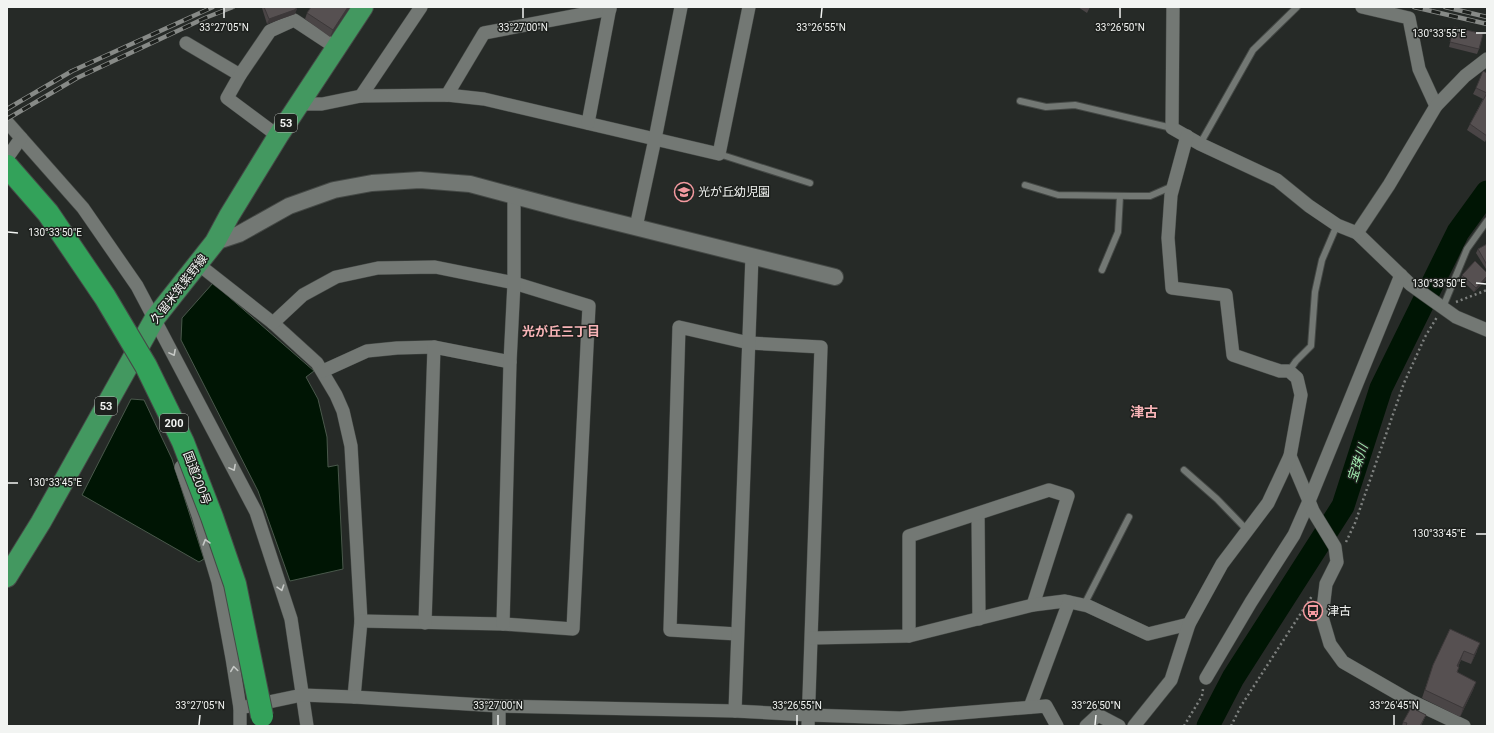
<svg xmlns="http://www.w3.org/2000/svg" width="1494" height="733" font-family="Roboto,'Noto Sans JP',sans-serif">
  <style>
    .water { fill: #001504; stroke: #49584b }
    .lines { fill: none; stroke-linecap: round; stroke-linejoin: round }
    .river { stroke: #001504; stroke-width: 23 }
    .service-casing { stroke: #454946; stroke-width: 8 }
    .minor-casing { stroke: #454946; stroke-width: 14 }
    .tertiary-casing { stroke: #454946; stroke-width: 18 }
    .primary-casing { stroke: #454946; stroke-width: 22 }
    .path { stroke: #7e817f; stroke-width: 2.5; stroke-dasharray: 2 3; stroke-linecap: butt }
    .service { stroke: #737874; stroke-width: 6 }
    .minor { stroke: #737874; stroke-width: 13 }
    .tertiary { stroke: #737874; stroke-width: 16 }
    .primary { stroke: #439860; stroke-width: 20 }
    .rail-casing { stroke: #878a87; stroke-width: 4.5 }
    .rail { stroke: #1d201d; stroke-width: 3; stroke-dasharray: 9; stroke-linecap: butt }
    .trunk-bridge-casing { stroke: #454946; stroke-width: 24; stroke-linecap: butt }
    .trunk-bridge { stroke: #33a25a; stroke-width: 22 }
    .wall { fill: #4a4546 }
    .shaded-wall { fill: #3c3839 }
    .building { fill: #565051; stroke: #3c3839 }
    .oneway { stroke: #c6c9c6 }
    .ticks { fill: none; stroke: #f2f4f2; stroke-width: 1.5 }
    .labels { text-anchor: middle; stroke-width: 3; stroke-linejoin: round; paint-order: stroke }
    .shield { fill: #1d201d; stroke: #b2b4b2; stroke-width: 1 }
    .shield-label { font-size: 11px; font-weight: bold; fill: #f2f4f2 }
    .poi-label { font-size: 12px; fill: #f2f4f2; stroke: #1d201d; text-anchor: start }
    .street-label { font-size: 12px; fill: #f2f4f2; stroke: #1d201d }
    .neighbourhood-label { font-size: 13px; font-weight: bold; fill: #f8b4b7; stroke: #1d201d }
    .water-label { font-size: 13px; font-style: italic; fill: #a1eaaf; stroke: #1d201d }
    .quarter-label { font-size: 14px; font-weight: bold; fill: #f8b4b7; stroke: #1d201d }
    .ticks-label { font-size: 10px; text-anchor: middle; fill: #f2f4f2; stroke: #1d201d; stroke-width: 3; stroke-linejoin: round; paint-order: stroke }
  </style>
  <rect width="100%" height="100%" fill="#262a27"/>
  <g class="water">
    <polygon points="213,283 314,371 306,377 318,399 327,437 328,467 338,465 343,569 290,581 258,491 181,340 182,318"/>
    <polygon points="131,399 144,400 172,459 204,559 199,562 82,495"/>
  </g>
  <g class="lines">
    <polyline class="river" points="1208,726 1233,678 1343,506 1381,388 1458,232 1487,192"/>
    <g class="service-casing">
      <g id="service">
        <polyline points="1020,101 1046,107 1075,105 1172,128"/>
        <polyline points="1200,144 1253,50 1297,7"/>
        <polyline points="719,154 810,183"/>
        <polyline points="1025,185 1058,195 1132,196 1150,196 1173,186"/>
        <polyline points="1102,270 1118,232 1120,196"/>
        <polyline points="1443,307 1467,249 1487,221"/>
        <polyline points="1289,371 1296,361 1311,346 1315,292 1322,260 1337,225"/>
        <polyline points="1184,470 1217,499 1247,530"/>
        <polyline points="1084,605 1129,517"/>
      </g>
    </g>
    <g class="minor-casing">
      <g id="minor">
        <polyline points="1173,7 1172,128 1200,144 1277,180 1309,206 1337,225 1357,233 1411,285 1456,317 1487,330"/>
        <polyline points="1362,7 1409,18 1419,69 1436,106"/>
        <polyline points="186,43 240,75"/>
        <polyline points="447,95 484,33 610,9"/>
        <polyline points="361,96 421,7"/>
        <polyline points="299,104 322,104 361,96 447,95 484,99 719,154 749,7"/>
        <polyline points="7,122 83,208 137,286 256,512 291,619 307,726"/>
        <polyline points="588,123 610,7"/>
        <polyline points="278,136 227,98 240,75 270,31 294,20 335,47"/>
        <polyline points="1187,136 1171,195 1168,238 1172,288 1226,295 1233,355 1280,371 1289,371 1297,378 1301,395 1290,456 1309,501 1294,535 1251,602 1206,678"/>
        <polyline points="7,158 21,138"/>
        <polyline points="636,227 655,139 681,7"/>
        <polyline points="1357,233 1389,185 1436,106 1465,76 1487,59"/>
        <polyline points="198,264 273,323 317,363 336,395 343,411 351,446 361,621 354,697"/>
        <polyline points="1401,275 1309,501 1313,511 1335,547 1337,562 1326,584 1322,617 1330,644 1343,662 1409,700 1464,726"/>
        <polyline points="273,323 303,295 336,277 378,268 435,267 514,283 589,306 573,629 503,624 361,621"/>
        <polyline points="323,371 367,351 397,348 434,347 510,362"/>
        <polyline points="181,467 198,515 218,582 232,658 240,708 240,726"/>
        <polyline points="978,514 979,619"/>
        <polyline points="425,623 434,347"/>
        <polyline points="503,624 510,362 514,283 514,196"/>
        <polyline points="737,634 670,630 679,327 749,343 821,347 808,726"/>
        <polyline points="909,636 909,536 1049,490 1068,496 1033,605"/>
        <polyline points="812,638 909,636 1033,605 1065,601 1088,606 1148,634 1189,624"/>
        <polyline points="1030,707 1069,602"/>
        <polyline points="240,708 302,695 354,697 499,706 735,711 809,715 900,718 1046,706 1057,726"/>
        <polyline points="735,711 752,256"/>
        <polyline points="499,726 499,706"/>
        <polyline points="1086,726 1098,715 1119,726"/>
        <polyline points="1134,726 1171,680 1189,624 1222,564 1268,503 1290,456"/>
      </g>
    </g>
    <g class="tertiary-casing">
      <polyline id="tertiary" points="215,242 239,234 289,206 334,190 372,183 420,180 470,184 571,211 835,277"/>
    </g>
    <g class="primary-casing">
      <polyline id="primary" points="7,577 41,522 155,318 215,242 229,216 278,136 363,7"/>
    </g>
    <g class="path">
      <polyline points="1456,302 1487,290"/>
      <polyline points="1346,542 1355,523 1404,383 1425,337 1437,317"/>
      <polyline points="1184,726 1202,696 1203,689"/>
      <polyline points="1231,726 1241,706 1312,596"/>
    </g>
    <use href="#service" class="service"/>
    <use href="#minor" class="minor"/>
    <use href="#tertiary" class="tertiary"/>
    <use href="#primary" class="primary"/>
    <g class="rail-casing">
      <g id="rail">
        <polyline points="1414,7 1487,24"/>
        <polyline points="1445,7 1487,17"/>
        <polyline points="7,109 72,71 213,7"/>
        <polyline points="7,119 77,78 205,18 233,7"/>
      </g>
    </g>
    <use href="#rail" class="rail"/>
    <g class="trunk-bridge-casing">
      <polyline id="trunk-bridge" points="7,166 48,213 105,297 146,366 183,442 212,517 235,584 262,716"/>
    </g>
    <use href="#trunk-bridge" class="trunk-bridge"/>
  </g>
  <g class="wall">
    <polygon points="262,7 294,7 295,14 267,24 262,8"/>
    <polygon points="311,7 350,7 330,37 305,19 307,13"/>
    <polygon points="1078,7 1090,7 1087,13"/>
    <polygon points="1454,27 1479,49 1477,54 1449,47"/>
    <polygon points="1487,73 1487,138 1485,142 1467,130 1470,124 1483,99 1473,94 1476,88"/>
    <polygon points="1487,244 1487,269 1486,269 1476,253 1478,249"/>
    <polygon points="1487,273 1487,279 1474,292 1461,279 1462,275"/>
    <polygon points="1450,629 1477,651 1471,664 1461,660 1458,667 1458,673 1476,682 1473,690 1460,717 1422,698 1433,665"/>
    <polygon points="1416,710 1426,715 1421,726 1402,726 1403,722"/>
  </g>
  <g class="shaded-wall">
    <polygon points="348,7 350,7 330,37 333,30"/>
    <polygon points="297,9 295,14 267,24 269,19"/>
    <polygon points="1487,276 1487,279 1474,292 1476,288"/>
    <polygon points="1480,643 1477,651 1471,664 1474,655"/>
    <polygon points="1464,651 1461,660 1454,675 1457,666"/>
    <polygon points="1476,682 1473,690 1460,717 1463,708"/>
  </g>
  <g class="building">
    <polygon points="264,7 294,7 297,9 269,19"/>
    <polygon points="311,7 348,7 333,30 307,13"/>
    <polygon points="1454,27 1483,34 1479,49 1450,42"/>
    <polygon points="1483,71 1487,73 1487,136 1470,124 1487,93 1476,88"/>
    <polygon points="1487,244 1487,265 1478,249"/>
    <polygon points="1475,261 1487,273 1487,276 1476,288 1462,275"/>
    <polygon points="1450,629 1480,643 1474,655 1464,651 1457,666 1459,667 1457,672 1476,682 1463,708 1425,690 1433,665"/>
    <polygon points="1412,706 1417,708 1416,710 1426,715 1420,726 1406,726 1407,723 1403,722"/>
  </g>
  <defs><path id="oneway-chevron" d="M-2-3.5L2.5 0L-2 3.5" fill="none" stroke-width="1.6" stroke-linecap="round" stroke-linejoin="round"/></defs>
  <g class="oneway">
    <use href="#oneway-chevron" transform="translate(173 353) rotate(62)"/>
    <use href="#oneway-chevron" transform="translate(233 468) rotate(62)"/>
    <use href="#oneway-chevron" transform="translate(206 542) rotate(-106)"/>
    <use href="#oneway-chevron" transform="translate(281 588) rotate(72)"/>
    <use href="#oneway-chevron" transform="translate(234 669) rotate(-98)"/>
  </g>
  <path class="ticks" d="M 224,18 L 224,8M 523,18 L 523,8M 821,18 L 822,8M 1120,18 L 1120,8M 1476,33 L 1486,33M 8,232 L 18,233M 1476,283 L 1486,284M 8,483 L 18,483M 1476,534 L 1486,534M 199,725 L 200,715M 498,725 L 498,715M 797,725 L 797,715M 1095,725 L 1096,715M 1394,725 L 1394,715"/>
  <defs>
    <g id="school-ring" transform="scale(1)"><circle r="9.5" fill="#1d201d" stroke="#f49aa0" stroke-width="1.5"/><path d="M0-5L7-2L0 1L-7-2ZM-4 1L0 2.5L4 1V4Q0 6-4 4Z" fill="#f49aa0"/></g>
    <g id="bus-ring" transform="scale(1)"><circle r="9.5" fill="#1d201d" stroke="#f49aa0" stroke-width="1.5"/><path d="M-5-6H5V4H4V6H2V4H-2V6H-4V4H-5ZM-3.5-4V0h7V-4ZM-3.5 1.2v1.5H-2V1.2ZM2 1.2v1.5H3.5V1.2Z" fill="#f49aa0"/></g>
  </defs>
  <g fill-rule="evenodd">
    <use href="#school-ring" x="684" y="192"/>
    <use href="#bus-ring" x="1313" y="611"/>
  </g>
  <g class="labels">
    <g class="shield">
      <rect x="275" y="114" width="22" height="18" rx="3"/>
      <rect x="95" y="397" width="22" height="18" rx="3"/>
      <rect x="160" y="414" width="28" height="18" rx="3"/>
    </g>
    <g class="shield-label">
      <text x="286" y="127">53</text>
      <text x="106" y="410">53</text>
      <text x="174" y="427">200</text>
    </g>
    <g class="poi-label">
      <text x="698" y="196">光が丘幼児園</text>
      <text x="1327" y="615">津古</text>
    </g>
    <g class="street-label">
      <text transform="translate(179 289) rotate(-52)" y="4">久留米筑紫野線</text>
      <text transform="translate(197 478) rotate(69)" y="4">国道200号</text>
    </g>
    <g class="neighbourhood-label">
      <text x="561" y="336">光が丘三丁目</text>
    </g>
    <g class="water-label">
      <text transform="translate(1357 463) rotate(-72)" y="5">宝珠川</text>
    </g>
    <g class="quarter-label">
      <text x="1144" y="417">津古</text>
    </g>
  </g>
  <g class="ticks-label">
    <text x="224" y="31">33°27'05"N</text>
    <text x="523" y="31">33°27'00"N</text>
    <text x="821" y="31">33°26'55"N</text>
    <text x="1120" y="31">33°26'50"N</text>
    <text x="1439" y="37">130°33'55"E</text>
    <text x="55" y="236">130°33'50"E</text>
    <text x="1439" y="287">130°33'50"E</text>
    <text x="55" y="486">130°33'45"E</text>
    <text x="1439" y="537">130°33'45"E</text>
    <text x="200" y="709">33°27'05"N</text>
    <text x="498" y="709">33°27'00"N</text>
    <text x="797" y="709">33°26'55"N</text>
    <text x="1096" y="709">33°26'50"N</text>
    <text x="1394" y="709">33°26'45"N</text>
  </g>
  <rect width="1494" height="733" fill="none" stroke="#f2f4f2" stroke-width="16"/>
</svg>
